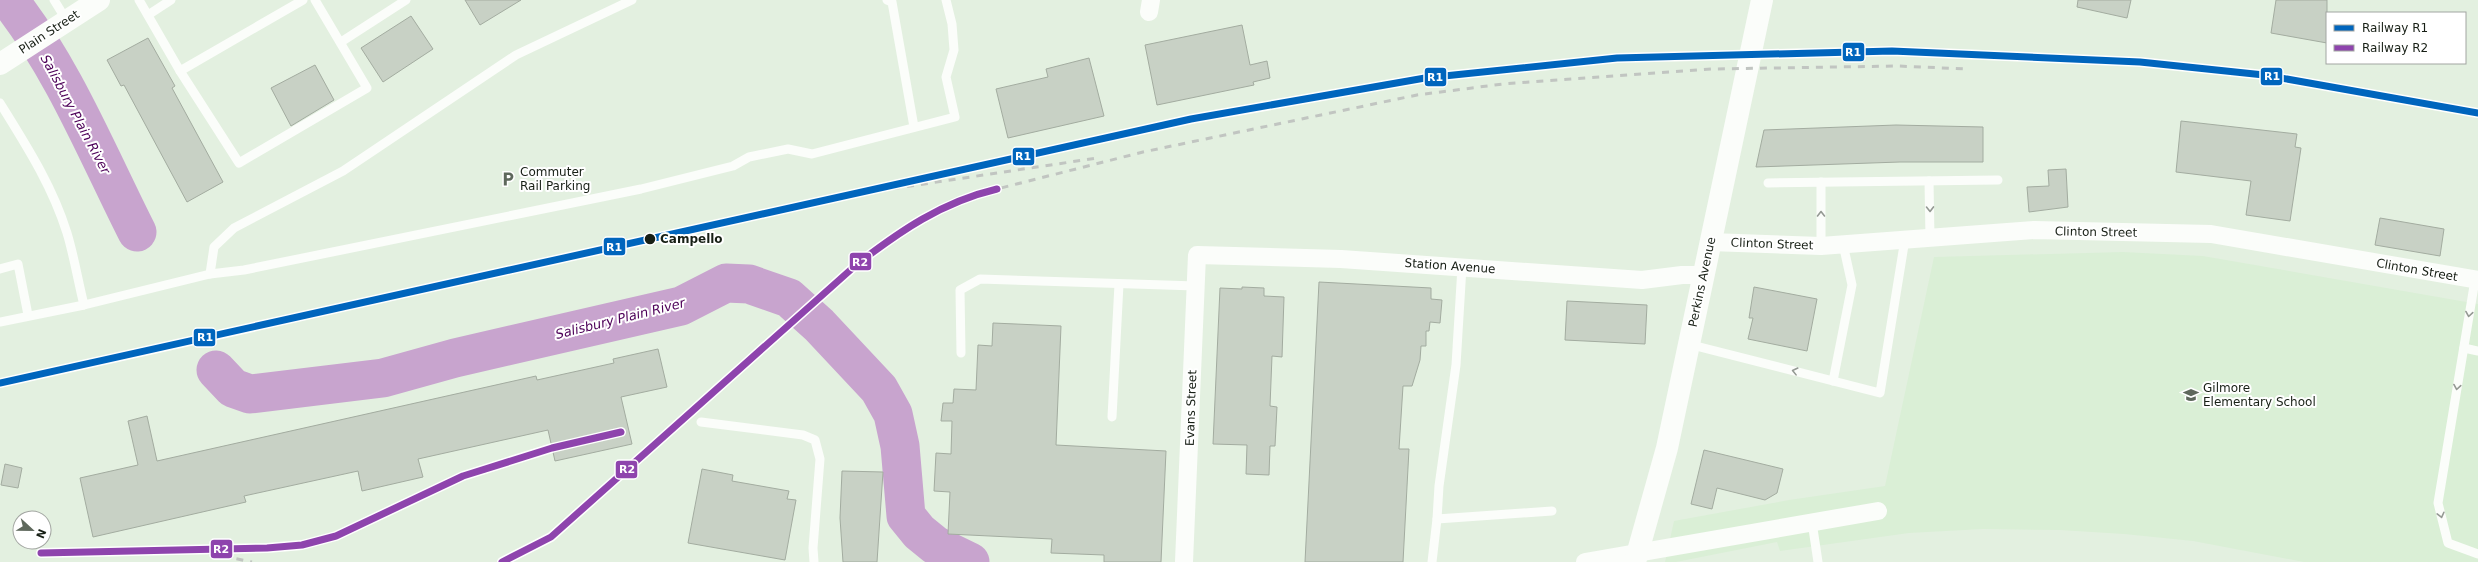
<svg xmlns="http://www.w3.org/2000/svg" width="2478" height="562" font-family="'DejaVu Sans',sans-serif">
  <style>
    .built { fill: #daefd6 }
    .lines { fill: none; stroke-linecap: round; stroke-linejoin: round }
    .river { stroke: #c8a4ce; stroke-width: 39 }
    .building { fill: #c8d1c5; stroke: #a3aca0 }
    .service { stroke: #fbfdfa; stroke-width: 9 }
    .minor { stroke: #fbfdfa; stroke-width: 18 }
    .tertiary { stroke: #fbfdfa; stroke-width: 22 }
    .secondary { stroke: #fbfdfa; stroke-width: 22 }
    .rail { stroke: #c1c5c1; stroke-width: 3; stroke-dasharray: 7 7; stroke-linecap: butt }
    .rail-1-casing { stroke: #fff; stroke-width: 10 }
    .rail-2-casing { stroke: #fff; stroke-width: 10 }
    .rail-1 { stroke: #0065bd; stroke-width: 7 }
    .rail-2 { stroke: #8e44ad; stroke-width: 7 }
    .oneway { stroke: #949993 }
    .stop-dot { fill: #171f15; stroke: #fff; stroke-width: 1.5 }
    .labels { text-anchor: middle; stroke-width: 4; stroke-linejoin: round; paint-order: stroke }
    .street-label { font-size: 12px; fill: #171f15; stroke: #fff }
    .poi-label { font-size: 12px; fill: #171f15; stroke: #fff; text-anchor: start }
    .stop-label { font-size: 12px; font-weight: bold; fill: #171f15; stroke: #fff; text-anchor: start }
    .water-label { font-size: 13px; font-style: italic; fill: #4d0058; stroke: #fff }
    .line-badge { stroke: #fff; stroke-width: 1.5 }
    .badge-label { font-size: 11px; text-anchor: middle; font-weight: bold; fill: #fff }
  </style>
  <rect width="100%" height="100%" fill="#e3f0e0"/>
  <polygon class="built" points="2123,252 2203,256 2478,304 2478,562 2304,562 2193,541 2124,534 2060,530 1983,529 1909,533 1780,551 1777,542 1676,562 1665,562 1674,521 1789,500 1885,486 1934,257"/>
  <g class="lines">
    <g class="river">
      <path d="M 9,0 C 63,68 98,155 137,232"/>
      <polyline points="216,370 233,388 250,394 383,378 455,358 681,306 726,283 749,284 789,298 819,325 879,389 893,414 900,446 906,516 919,532 935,545 970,562"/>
    </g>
  </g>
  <g class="building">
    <polygon points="465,0 521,0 480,25"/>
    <polygon points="2078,0 2131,0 2127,18 2077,7"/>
    <polygon points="2276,0 2327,0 2327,43 2271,33"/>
    <polygon points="411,16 433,49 383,82 361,48"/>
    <polygon points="1242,25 1250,65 1267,61 1270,78 1253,82 1254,85 1157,105 1145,45"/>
    <polygon points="148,38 175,86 172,88 223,182 187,202 124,85 121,86 107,60"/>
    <polygon points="1089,58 1104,116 1008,138 996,89 1048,77 1046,69"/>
    <polygon points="315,65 334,100 291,126 271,88"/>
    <polygon points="2181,121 2297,134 2295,147 2301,148 2290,221 2246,215 2251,181 2176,172"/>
    <polygon points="1896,125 1983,127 1983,162 1900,162 1756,167 1764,130"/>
    <polygon points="2066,169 2068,207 2029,212 2027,187 2049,186 2048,170"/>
    <polygon points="2380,218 2444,229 2440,256 2375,245"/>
    <polygon points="1319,282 1431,288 1431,299 1442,300 1440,323 1430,322 1429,331 1426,331 1426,346 1421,346 1420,360 1412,386 1403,386 1399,449 1409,449 1403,562 1305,562"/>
    <polygon points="1242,287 1264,288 1264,296 1284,297 1282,357 1272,356 1270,406 1277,407 1275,446 1270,446 1269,475 1246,474 1247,445 1213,444 1220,288 1242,289"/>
    <polygon points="1754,287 1817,299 1807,351 1748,339 1753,318 1749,318"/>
    <polygon points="1567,301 1647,305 1645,344 1565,340"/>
    <polygon points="993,323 1061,326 1056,445 1166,451 1161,562 1104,562 1104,555 1051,553 1052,539 948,534 950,492 934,491 936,453 951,454 952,421 941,421 943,403 953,403 954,389 976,390 978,345 992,346"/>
    <polygon points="658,349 667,387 621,397 632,444 555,461 548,430 418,459 423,477 362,491 358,471 244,496 246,502 93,537 80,478 138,465 128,421 147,416 157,461 536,376 537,380 614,363 613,359"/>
    <polygon points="1704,450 1783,469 1777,493 1765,500 1717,488 1712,509 1691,504"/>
    <polygon points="5,464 22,468 18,488 1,485"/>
    <polygon points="702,469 733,475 732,481 789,491 787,499 796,500 785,560 688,543"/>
    <polygon points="842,471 883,472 877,562 843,562 840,518"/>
  </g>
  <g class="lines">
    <g class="service">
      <polyline points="54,0 67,21"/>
      <polyline points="139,0 180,71 303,0"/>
      <polyline points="887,0 892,2 914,127"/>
      <polyline points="148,15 171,0"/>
      <polyline points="341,42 406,0"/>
      <polyline points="180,71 239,163 367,88 315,0"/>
      <path d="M 0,103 C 26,145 52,185 67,233 C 74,256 78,281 84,305"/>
      <polyline points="1929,181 1930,238"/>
      <polyline points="1821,182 1821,246"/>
      <polyline points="1768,183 1998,180"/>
      <polyline points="1462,267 1456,365 1439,486 1437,519 1552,511"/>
      <polyline points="0,269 18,264 28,315"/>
      <polyline points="210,274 214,247 234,228 343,171 516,55 632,0"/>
      <polyline points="2475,280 2438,503 2448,543 2478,554"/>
      <polyline points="0,322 84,305 210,274 244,270 641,189 733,166 749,157 788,149 812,154 955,117 946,77 954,50 952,24 946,0"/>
      <polyline points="1688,344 1880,393 1905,239"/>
      <polyline points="2464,348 2478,351"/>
      <polyline points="961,353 960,290 980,279 1196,286"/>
      <polyline points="1833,381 1852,285 1843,244"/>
      <polyline points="1112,417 1119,284"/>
      <polyline points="701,422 803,435 815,440 820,459 813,548 814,562"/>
      <polyline points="1812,522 1818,562"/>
      <polyline points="1432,562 1437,519"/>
    </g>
    <g class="minor">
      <polyline points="1149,12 1151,0"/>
      <polyline points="1710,242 1821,246 2034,230 2211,234 2478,280"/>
      <polyline points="1184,562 1197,255 1341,259 1642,280 1682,275 1702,275"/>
      <polyline points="1585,562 1878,511"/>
    </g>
    <polyline class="tertiary" points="1635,562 1667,448 1762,0"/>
    <polyline class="secondary" points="0,64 99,0"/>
    <g class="rail">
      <polyline points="824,199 1097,158"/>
      <polyline points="41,553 267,548 302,545 336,536 463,476 552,448 621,432"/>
      <polyline points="209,553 252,562"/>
      <polyline points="502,562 551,537 856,265 898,232 937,211 985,192 1143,152 1417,95 1503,84 1711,69 1898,66 1967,69"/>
    </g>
    <g class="rail-1-casing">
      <polyline id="rail-1" points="0,383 1191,119 1425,78 1617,58 1892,51 2140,62 2264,75 2478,113"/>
    </g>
    <g class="rail-2-casing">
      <g id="rail-2">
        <polyline points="41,553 267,548 302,545 336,536 463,476 552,448 621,432"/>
        <path d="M 502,562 L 551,537 L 856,265 C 900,231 942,202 997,189"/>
      </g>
    </g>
    <use href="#rail-1" class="rail-1"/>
    <use href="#rail-2" class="rail-2"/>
  </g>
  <defs><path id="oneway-chevron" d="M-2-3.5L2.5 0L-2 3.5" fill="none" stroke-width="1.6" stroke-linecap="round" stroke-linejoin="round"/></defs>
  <g class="oneway">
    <use href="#oneway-chevron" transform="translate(1930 209) rotate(89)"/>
    <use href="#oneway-chevron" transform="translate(1821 214) rotate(-90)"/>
    <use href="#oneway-chevron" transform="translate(2469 314) rotate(99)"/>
    <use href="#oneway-chevron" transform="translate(1795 371) rotate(-166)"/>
    <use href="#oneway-chevron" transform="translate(2457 387) rotate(99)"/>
    <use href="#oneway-chevron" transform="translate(2441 515) rotate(76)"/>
  </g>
  <defs>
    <g id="parking-bare" transform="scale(1.2)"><path d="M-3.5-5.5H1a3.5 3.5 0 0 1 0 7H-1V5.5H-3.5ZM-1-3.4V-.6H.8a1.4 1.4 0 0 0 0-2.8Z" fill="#5e685c" stroke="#fff" stroke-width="2.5" paint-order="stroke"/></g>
    <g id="school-bare" transform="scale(1.2)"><path d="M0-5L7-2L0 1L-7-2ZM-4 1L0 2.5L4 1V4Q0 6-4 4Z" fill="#5e685c" stroke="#fff" stroke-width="2.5" paint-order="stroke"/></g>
  </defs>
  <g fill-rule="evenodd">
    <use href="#parking-bare" x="508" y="179"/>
    <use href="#school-bare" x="2191" y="395"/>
  </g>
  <circle class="stop-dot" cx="650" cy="239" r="6"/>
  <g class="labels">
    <g class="street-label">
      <text transform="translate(49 32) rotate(-33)" y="4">Plain Street</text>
      <text transform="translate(2096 232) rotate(1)" y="4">Clinton Street</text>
      <text transform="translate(1772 244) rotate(2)" y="4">Clinton Street</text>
      <text transform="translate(1450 266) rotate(4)" y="4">Station Avenue</text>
      <text transform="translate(2417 270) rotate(10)" y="4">Clinton Street</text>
      <text transform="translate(1702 282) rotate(-78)" y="4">Perkins Avenue</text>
      <text transform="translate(1191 408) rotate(-88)" y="4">Evans Street</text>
    </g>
    <g class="poi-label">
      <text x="520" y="176">Commuter<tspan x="520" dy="14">Rail Parking</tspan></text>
      <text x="2203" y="392">Gilmore<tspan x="2203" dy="14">Elementary School</tspan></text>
    </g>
    <g class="stop-label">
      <text x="660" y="243">Campello</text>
    </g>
    <g class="water-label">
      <text transform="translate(76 114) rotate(62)" y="5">Salisbury Plain River</text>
      <text transform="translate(620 318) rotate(-14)" y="5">Salisbury Plain River</text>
    </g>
  </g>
  <g class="line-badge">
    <rect x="1842" y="42" width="23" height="20" rx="4" fill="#0065bd"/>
    <rect x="2260" y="67" width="23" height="19" rx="4" fill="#0065bd"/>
    <rect x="1424" y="67" width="23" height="20" rx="4" fill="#0065bd"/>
    <rect x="1012" y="147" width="23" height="19" rx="4" fill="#0065bd"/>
    <rect x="603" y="237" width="23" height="19" rx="4" fill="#0065bd"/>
    <rect x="849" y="252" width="23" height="19" rx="4" fill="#8e44ad"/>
    <rect x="193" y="328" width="23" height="19" rx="4" fill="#0065bd"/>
    <rect x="615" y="460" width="23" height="19" rx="4" fill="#8e44ad"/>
    <rect x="210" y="539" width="23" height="20" rx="4" fill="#8e44ad"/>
  </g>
  <g class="badge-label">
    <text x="1853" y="56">R1</text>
    <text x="2272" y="80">R1</text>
    <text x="1435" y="81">R1</text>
    <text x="1023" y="160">R1</text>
    <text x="614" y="251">R1</text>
    <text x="860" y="266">R2</text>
    <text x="205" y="341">R1</text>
    <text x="627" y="473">R2</text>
    <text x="221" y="553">R2</text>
  </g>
  <rect x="2326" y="12" width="140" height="52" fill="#ffffff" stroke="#a2a5a1"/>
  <rect x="2334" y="25" width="20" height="6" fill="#0065bd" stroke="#a2a5a1"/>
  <text x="2362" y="32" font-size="12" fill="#171f15">Railway R1</text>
  <rect x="2334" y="45" width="20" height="6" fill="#8e44ad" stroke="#a2a5a1"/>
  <text x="2362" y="52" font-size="12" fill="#171f15">Railway R2</text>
  <g transform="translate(32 530) rotate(112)"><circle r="19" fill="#ffffff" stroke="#a2a5a1"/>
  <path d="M0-3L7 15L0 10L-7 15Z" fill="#5e685c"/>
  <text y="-6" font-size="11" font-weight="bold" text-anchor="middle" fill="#171f15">N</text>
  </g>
</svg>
